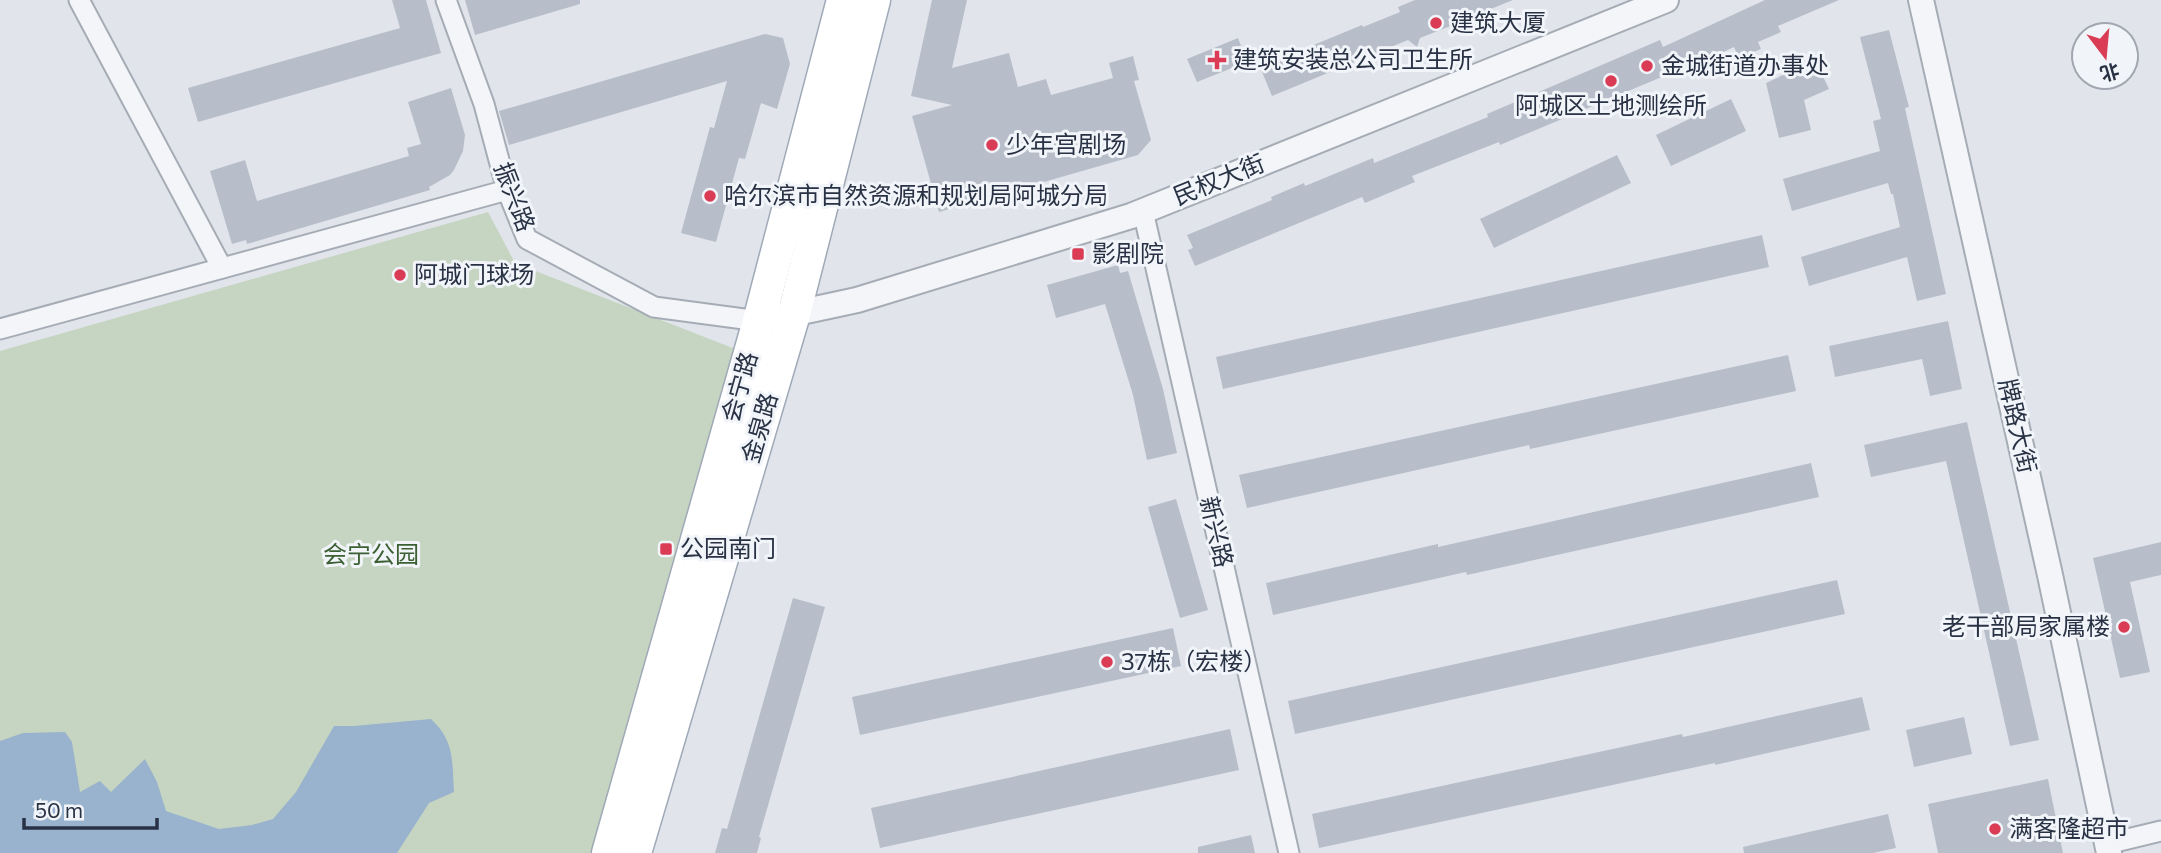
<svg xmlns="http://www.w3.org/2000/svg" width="2161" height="853" font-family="Commissioner,'Noto Sans SC',sans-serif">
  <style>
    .green { fill: #c6d5c1 }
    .water { fill: #99b2cd }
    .building { fill: #b7bec9 }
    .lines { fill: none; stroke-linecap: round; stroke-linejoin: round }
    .minor-casing { stroke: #a6acb6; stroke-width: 23 }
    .tertiary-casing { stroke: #a6acb6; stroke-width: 28 }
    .primary-casing { stroke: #9fa9b7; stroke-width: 35 }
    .minor { stroke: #f4f5f8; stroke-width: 19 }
    .tertiary { stroke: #f4f5f8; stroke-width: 24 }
    .primary { stroke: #fff; stroke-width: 32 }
    .poi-dot { fill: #d93c54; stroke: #f1f4f8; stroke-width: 2.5 }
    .labels { text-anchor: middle; stroke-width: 6; stroke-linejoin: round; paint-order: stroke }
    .poi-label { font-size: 24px; fill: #283244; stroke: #f1f4f8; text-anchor: start }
    .street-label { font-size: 24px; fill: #283244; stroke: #f1f4f8 }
    .park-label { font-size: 24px; fill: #3c6034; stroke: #f1f4f8 }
  </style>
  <rect width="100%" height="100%" fill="#e1e5eb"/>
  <polygon class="green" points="488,212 515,263 743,352 593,853 0,853 0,351"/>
  <path class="water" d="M 431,719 C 455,741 452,762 454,792 L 429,803 L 397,853 L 0,853 L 0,741 L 23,733 L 65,732 L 72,742 L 80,792 L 100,781 L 111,792 L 145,759 L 157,782 L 166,811 L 219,829 L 252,825 L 273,819 L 296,792 L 334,726 L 354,726 Z"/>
  <g class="building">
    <polygon points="392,0 426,0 441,53 198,122 188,88 400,28"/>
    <polygon points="465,0 580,0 580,4 475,35"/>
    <polygon points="932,0 967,0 952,68 1009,53 1018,87 1046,79 1051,95 1113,78 1109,63 1133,56 1139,80 1134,81 1151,140 1138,155 939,212 912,116 952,105 911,96"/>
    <polygon points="1415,0 1513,0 1476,15 1472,21 1460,26 1453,25 1420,38 1417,47 1408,40 1272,96 1260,67 1362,25 1363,27 1400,12 1398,7"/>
    <polygon points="1765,0 1839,0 1778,26 1781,32 1758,42 1761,49 1739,58 1734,47 1706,60 1704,55 1664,76 1500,145 1499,142 1412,176 1415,182 1365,203 1362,197 1195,266 1188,250 1193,248 1187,235 1272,200 1271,197 1304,183 1305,186 1373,158 1374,163 1488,117 1487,114 1660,40 1663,47"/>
    <polygon points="1889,30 1909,107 1905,108 1946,294 1917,301 1907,257 1809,286 1801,257 1900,227 1893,194 1891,194 1888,183 1792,211 1783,179 1880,151 1873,121 1881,119 1860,37"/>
    <polygon points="765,34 783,38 790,64 777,109 761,103 745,159 739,158 716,242 681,233 710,127 714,128 727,81 509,145 499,111"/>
    <polygon points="1238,38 1247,62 1197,82 1187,59"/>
    <polygon points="1815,60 1829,89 1804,100 1811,130 1779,138 1766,83"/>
    <polygon points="451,88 465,135 463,151 454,170 450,175 429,187 430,190 247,244 246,240 232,244 210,171 245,160 257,201 409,156 407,148 421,144 408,102"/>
    <polygon points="1731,99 1746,131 1671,166 1656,135"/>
    <polygon points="1617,155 1631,183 1494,248 1480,219"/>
    <polygon points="1762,235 1769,267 1223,389 1216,357"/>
    <polygon points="517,262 519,272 517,283 493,287 489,267"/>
    <polygon points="1118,265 1120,273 1128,271 1163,389 1177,453 1147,460 1133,395 1105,304 1056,318 1047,285"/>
    <polygon points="1948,321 1962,389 1930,396 1922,359 1835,377 1829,346"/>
    <polygon points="1788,355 1796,391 1530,449 1529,445 1247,508 1239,475"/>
    <polygon points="1967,422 2039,740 2010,746 1946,461 1871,477 1864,445"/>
    <polygon points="1811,463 1819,497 1467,575 1466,572 1273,615 1266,583 1438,544 1438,547"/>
    <polygon points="1176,499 1208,610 1180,618 1148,507"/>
    <polygon points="2161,542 2161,575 2130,582 2150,672 2120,678 2093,558"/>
    <polygon points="1837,580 1845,614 1295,734 1288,701"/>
    <polygon points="793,598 825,607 759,837 761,838 757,853 715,853 722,828 727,829"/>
    <polygon points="1173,628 1181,666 860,735 852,697"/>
    <polygon points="1862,697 1870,730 1715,765 1715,763 1319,848 1312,814 1682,734 1683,737"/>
    <polygon points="1964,717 1972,754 1914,767 1906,730"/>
    <polygon points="1230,729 1239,770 880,848 871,808"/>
    <polygon points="2048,779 2063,853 1938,853 1928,804"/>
    <polygon points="1888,814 1896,848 1873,853 1744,853 1743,847"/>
    <polygon points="1251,835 1255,853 1198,853 1198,847"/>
  </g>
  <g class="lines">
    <g class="minor-casing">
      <g id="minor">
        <polyline points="79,0 222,268"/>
        <polyline points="446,0 484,104 507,190 527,239 654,307 759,321"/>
        <polyline points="1143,211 1289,853"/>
        <polyline points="0,329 507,190"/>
        <polyline points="2107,844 2161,831"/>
      </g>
    </g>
    <g class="tertiary-casing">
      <g id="tertiary">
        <polyline points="1921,0 2050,575 2109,853"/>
        <polyline points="778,317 857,300 1131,216 1666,0"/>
      </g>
    </g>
    <g class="primary-casing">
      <g id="primary">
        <polyline points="608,853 759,321 843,0"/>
        <polyline points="635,853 794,314 874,0"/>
      </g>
    </g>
    <use href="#minor" class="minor"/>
    <use href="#tertiary" class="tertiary"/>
    <use href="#primary" class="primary"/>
  </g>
  <g class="poi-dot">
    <circle cx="1436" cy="23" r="7"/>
    <path d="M1213.5 49.5h7v7h7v7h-7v7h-7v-7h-7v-7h7z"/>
    <circle cx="1647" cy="66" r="7"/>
    <circle cx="1611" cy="81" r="7"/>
    <circle cx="992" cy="145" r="7"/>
    <circle cx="710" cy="196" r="7"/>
    <rect x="1071" y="247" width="14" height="14" rx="3.5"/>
    <circle cx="400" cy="275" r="7"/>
    <rect x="659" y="542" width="14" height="14" rx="3.5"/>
    <circle cx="2124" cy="627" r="7"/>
    <circle cx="1107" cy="662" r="7"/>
    <circle cx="1995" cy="829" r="7"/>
  </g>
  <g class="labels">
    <g class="poi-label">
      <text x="1450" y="31">建筑大厦</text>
      <text x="1233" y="68">建筑安装总公司卫生所</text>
      <text x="1661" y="74">金城街道办事处</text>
      <text x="1611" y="114" text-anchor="middle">阿城区土地测绘所</text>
      <text x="1006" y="153">少年宫剧场</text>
      <text x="724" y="204">哈尔滨市自然资源和规划局阿城分局</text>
      <text x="1092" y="262">影剧院</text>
      <text x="414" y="283">阿城门球场</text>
      <text x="680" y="557">公园南门</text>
      <text x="2110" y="635" text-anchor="end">老干部局家属楼</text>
      <text x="1121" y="670">37栋（宏楼）</text>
      <text x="2009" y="837">满客隆超市</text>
    </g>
    <g class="street-label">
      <text transform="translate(1219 180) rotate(-22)" y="8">民权大街</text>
      <text transform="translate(514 197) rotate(69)" y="8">振兴路</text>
      <text transform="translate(740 387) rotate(-74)" y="8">会宁路</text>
      <text transform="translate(2017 426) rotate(77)" y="8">牌路大街</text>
      <text transform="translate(760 428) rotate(-74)" y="8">金泉路</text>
      <text transform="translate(1216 532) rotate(77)" y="8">新兴路</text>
    </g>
    <g class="park-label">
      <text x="371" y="563">会宁公园</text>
    </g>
  </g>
  <g transform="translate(2105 56) rotate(164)"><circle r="33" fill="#f1f4f8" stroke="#a1a6b0" stroke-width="2"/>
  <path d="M0-5L12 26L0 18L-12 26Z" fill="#d93c54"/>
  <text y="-10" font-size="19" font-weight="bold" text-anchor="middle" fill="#283244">北</text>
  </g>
  <path d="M24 818v10h133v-10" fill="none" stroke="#283244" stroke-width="3.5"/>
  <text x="35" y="818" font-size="21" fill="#283244" stroke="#f1f4f8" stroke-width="5" paint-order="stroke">50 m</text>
</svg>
